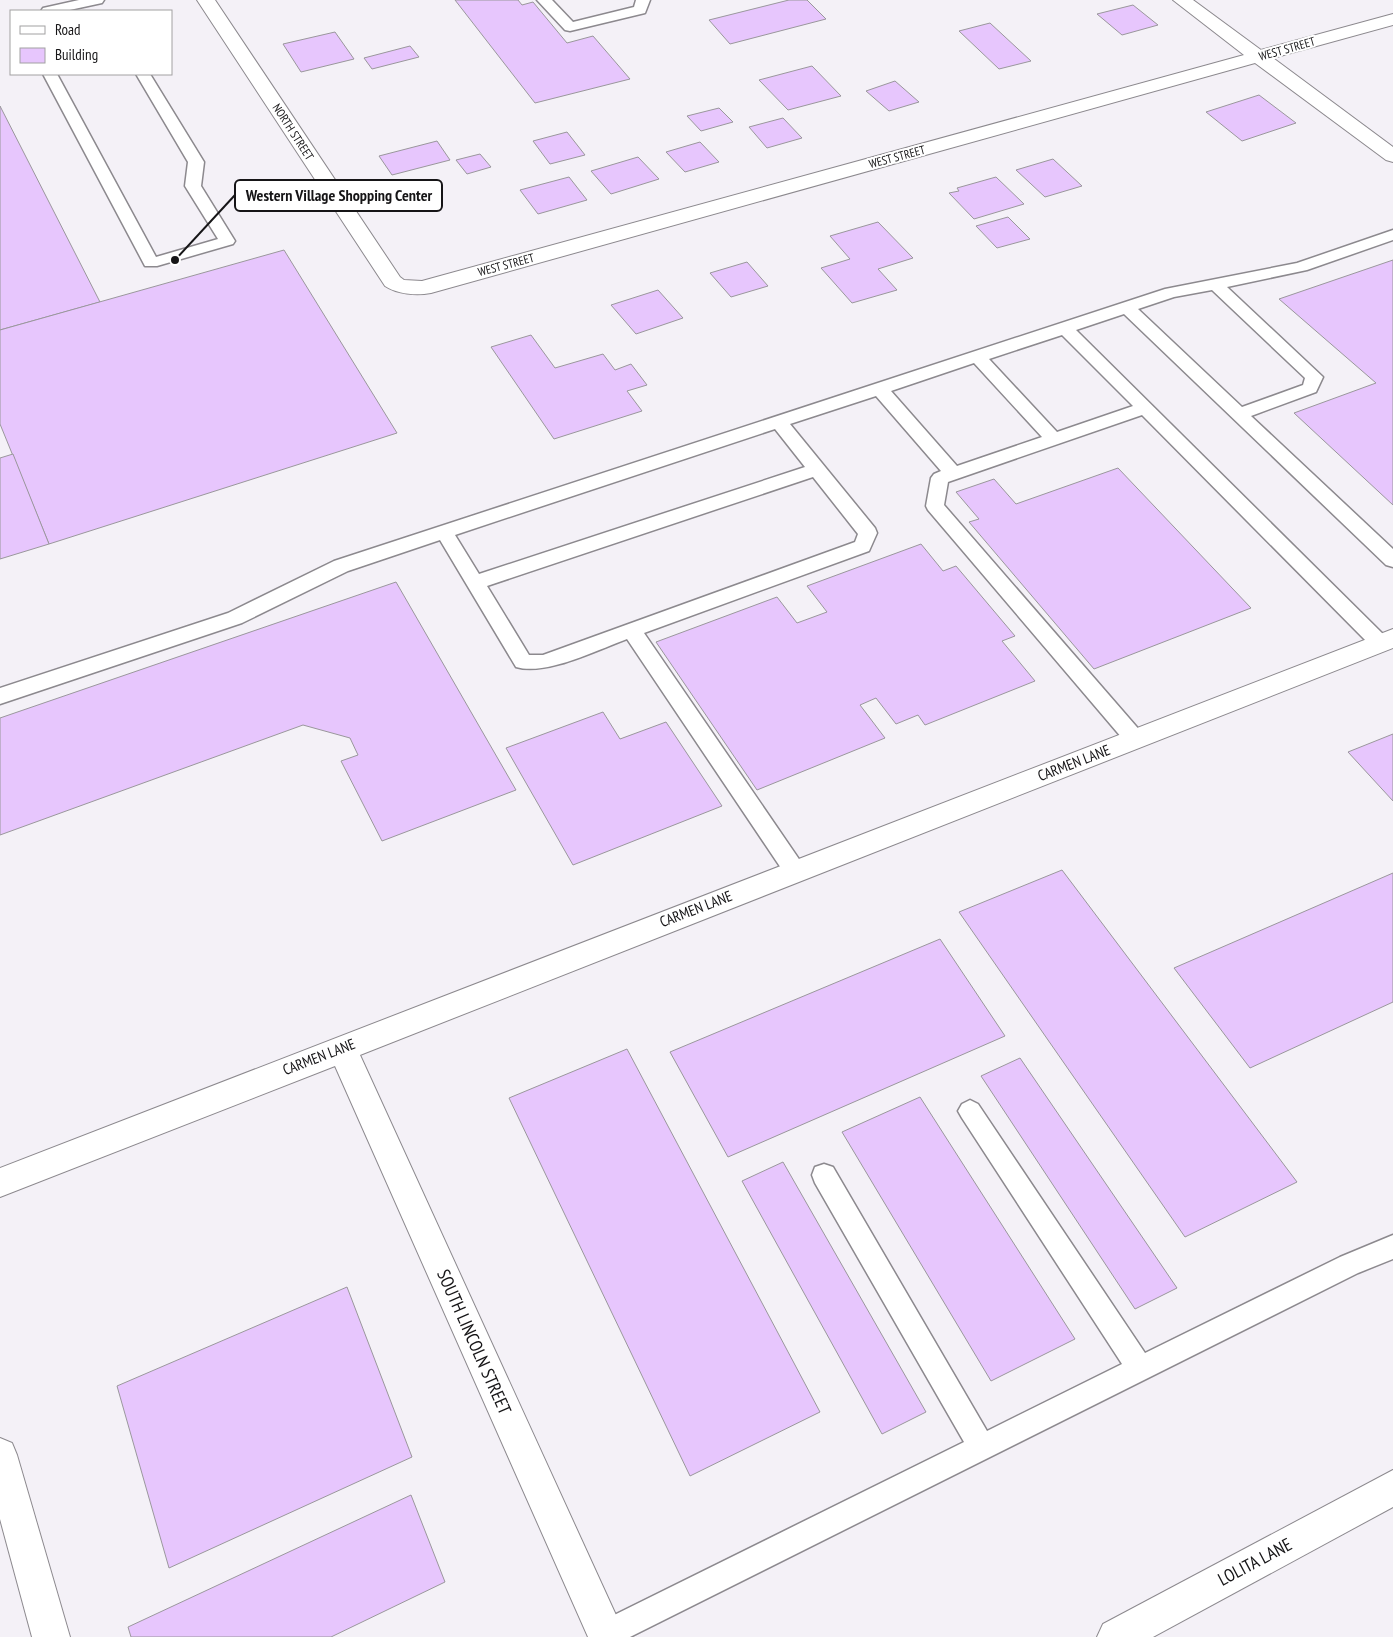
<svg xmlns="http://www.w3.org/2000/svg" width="1393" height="1637" font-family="'PT Sans Narrow',sans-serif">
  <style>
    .building { fill: #e7c6fd; stroke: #9a979c }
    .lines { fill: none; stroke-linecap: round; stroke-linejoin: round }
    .service-casing { stroke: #8c898e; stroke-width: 3 }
    .minor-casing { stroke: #8c898e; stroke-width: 2 }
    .service { fill: #fff; fill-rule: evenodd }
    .minor { fill: #fff; fill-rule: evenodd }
    .labels { text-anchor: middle; stroke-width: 4; stroke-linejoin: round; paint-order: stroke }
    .far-street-label { font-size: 12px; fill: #161517; stroke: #fff }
    .street-label { font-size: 15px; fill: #161517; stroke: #fff }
    .near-street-label { font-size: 18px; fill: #161517; stroke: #fff }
    .leader { fill: none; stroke: #161517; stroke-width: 2 }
    .callout-dot { fill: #161517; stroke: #fff; stroke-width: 2 }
    .callout { fill: #fff; stroke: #161517; stroke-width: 2 }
    .callout-label { font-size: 16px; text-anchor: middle; font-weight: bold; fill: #161517 }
  </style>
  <rect width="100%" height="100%" fill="#f4f1f7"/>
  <g class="building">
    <polygon points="455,0 518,0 522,5 533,2 567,43 593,36 630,79 535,103"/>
    <polygon points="789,0 807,0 826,19 730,44 709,20"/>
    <polygon points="1133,5 1158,25 1122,35 1097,14"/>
    <polygon points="990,23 1031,61 999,69 959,31"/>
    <polygon points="335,32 354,59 301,72 283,44"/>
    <polygon points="410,46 419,57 372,69 364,58"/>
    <polygon points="812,66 841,96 788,110 759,80"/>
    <polygon points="895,81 919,102 889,111 866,91"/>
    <polygon points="1259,95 1296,123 1242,141 1206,112"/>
    <polygon points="0,106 100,302 0,330"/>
    <polygon points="719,108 733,122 701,131 687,116"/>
    <polygon points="783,118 802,138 767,148 749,127"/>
    <polygon points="567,132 585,155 550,164 533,141"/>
    <polygon points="437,141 450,160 392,175 379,156"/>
    <polygon points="700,142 719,162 685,172 666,152"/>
    <polygon points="480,154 491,167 467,174 456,160"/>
    <polygon points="638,157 659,179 611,194 591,171"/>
    <polygon points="1053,159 1082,186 1045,197 1016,170"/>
    <polygon points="569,177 587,200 538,214 520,190"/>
    <polygon points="996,177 1024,204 974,219 949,193 959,191 957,188"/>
    <polygon points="1008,217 1030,239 997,248 976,226"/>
    <polygon points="878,222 913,258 878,269 897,290 852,303 821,268 850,259 830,236"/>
    <polygon points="284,250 397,433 49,544 0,424 0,330"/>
    <polygon points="1393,260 1393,505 1294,413 1376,383 1279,299"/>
    <polygon points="747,262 768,286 731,297 710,273"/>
    <polygon points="658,290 683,318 636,334 611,305"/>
    <polygon points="531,335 555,368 603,354 615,370 631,364 647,385 627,391 642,411 554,439 491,347"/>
    <polygon points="13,454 49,544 0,559 0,458"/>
    <polygon points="1118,468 1251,608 1094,669 969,522 979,519 956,492 994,479 1016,504"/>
    <polygon points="921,544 943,571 956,566 1015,636 1002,641 1035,681 925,725 918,715 896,724 876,698 860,705 885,738 757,790 656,642 777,597 797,623 827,612 807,586"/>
    <polygon points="396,582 516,790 382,841 341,761 358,755 350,738 303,725 0,835 0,718"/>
    <polygon points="603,712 620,739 666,722 722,806 573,865 506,748"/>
    <polygon points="1393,734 1393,801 1348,752"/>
    <polygon points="1062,870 1297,1182 1185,1237 959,912"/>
    <polygon points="1393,873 1393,1002 1250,1068 1174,968"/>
    <polygon points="940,939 1005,1036 728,1157 670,1052"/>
    <polygon points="627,1049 820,1412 690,1476 509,1098"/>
    <polygon points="1020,1058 1177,1288 1135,1309 981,1076"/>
    <polygon points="920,1097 1075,1339 991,1381 842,1132"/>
    <polygon points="783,1162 926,1412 882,1434 742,1181"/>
    <polygon points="347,1287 412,1457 169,1568 117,1386"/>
    <polygon points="411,1495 445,1582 331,1637 131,1637 128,1627"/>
  </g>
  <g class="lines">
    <g class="service-casing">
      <g id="service">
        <polygon points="79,0 104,0 102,3 65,11 41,11 43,8"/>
        <polygon points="537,0 552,0 573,22 634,7 636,0 650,0 645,13 570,31 565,30"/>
        <polygon points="43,74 57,74 156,257 218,239 185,186 188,162 136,74 150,74 204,162 201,186 235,241 233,244 157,266 145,266"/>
        <path d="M 1393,230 L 1393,240 L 1307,270 L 1227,287 L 1323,377 L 1316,392 L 1251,416 L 1393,549 L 1393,567 L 1386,565 L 1124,314 L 1076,330 L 1387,638 L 1390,643 L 1387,648 L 1380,650 L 1373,648 L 1142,415 L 948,482 L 944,505 L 1142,733 L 1145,739 L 1142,745 L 1135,747 L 1128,745 L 928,510 L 926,506 L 931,478 L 934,474 L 941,471 L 876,396 L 790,424 L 875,528 L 877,533 L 869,551 L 644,633 L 803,865 L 806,871 L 803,877 L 795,880 L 787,877 L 627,639 C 597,650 546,676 516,667 L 440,540 L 348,571 L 242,623 L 0,704 L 0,688 L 228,613 L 334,561 L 1165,289 L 1297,263 ZM 1212,290 L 1305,378 L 1303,385 L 1242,407 L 1138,309 L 1174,297 ZM 1062,335 L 1133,406 L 1057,432 L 989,359 ZM 974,363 L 1042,437 L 957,466 L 891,391 ZM 775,429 L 805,467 L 479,574 L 455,535 ZM 813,477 L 858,534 L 855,542 L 543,655 L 529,655 L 487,586 Z"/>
        <polygon points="970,1100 978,1104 1145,1353 1340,1257 1393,1235 1393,1259 1358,1273 630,1637 593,1637 592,1634 596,1624 964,1442 815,1183 812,1175 815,1167 824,1164 833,1167 987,1431 1122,1364 962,1118 958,1111 962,1104"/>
      </g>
    </g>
    <g class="minor-casing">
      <g id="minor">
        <path d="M 197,0 L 215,0 L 400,277 L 404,280 L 422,281 L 1244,55 L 1173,0 L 1193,0 L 1261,50 L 1393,14 L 1393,25 L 1273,58 L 1393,147 L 1393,162 L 1386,160 L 1255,63 L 431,293 C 416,296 397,294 385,286 Z"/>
        <polygon points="1393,629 1393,648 360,1055 626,1637 588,1637 335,1066 0,1197 0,1168"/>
        <polygon points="0,1438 12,1443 17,1455 70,1637 32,1637 0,1519"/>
        <polygon points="1393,1470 1393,1507 1153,1637 1097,1637 1103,1624"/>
      </g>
    </g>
    <use href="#service" class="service"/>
    <use href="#minor" class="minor"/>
  </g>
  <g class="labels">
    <g class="far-street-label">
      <text transform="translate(1287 49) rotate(-16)" y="4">WEST STREET</text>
      <text transform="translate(293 132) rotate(57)" y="4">NORTH STREET</text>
      <text transform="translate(897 157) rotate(-15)" y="4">WEST STREET</text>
      <text transform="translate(506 265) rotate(-15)" y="4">WEST STREET</text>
    </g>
    <g class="street-label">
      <text transform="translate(1074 763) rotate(-21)" y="5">CARMEN LANE</text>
      <text transform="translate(696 909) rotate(-21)" y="5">CARMEN LANE</text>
      <text transform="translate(319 1057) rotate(-21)" y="5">CARMEN LANE</text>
    </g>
    <g class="near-street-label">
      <text transform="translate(474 1342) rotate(66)" y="6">SOUTH LINCOLN STREET</text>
      <text transform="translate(1255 1562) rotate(-28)" y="6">LOLITA LANE</text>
    </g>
  </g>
  <path class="leader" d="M175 260L235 195"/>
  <circle class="callout-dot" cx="175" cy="260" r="5"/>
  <rect class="callout" x="235" y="180" width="207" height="31" rx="5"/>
  <g class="callout-label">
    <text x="339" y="201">Western Village Shopping Center</text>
  </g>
  <rect x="10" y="10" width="162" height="65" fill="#ffffff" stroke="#a2a1a2"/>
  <rect x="20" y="26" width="25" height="8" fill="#ffffff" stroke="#a2a1a2"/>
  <text x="55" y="35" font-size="15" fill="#161517">Road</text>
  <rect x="20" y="48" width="25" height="15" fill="#e7c6fd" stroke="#a2a1a2"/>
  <text x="55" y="60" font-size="15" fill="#161517">Building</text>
</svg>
